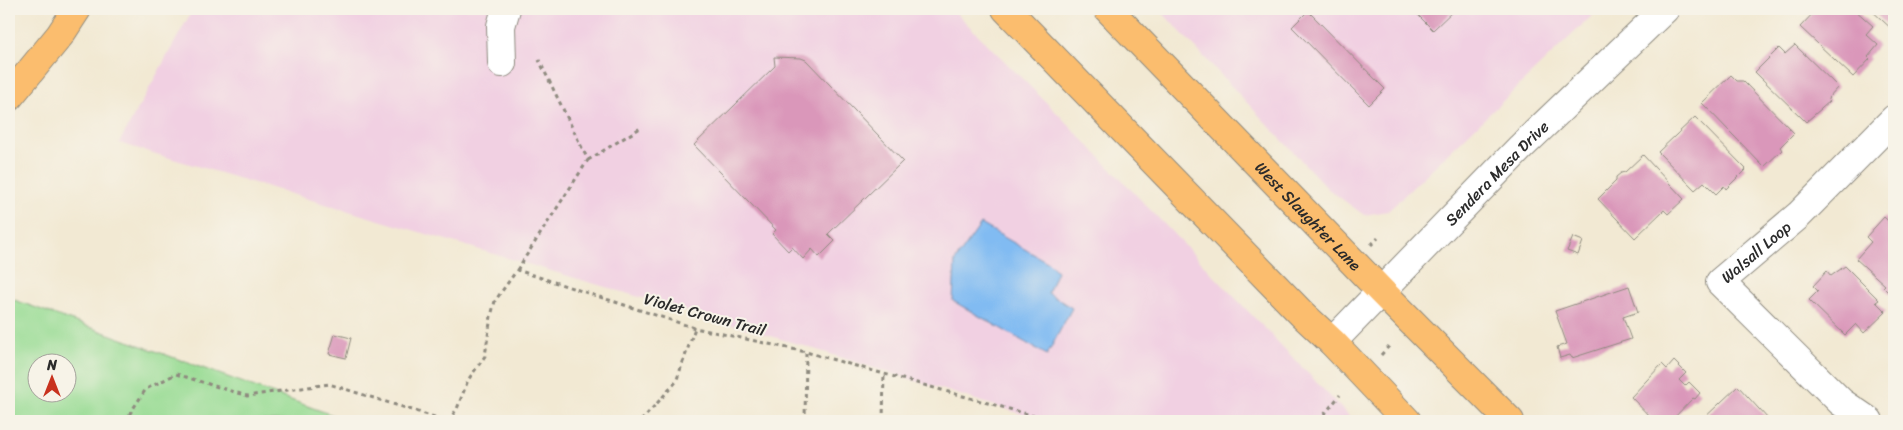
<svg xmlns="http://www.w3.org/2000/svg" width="1903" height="430" font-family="Sriracha,sans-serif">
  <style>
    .built { fill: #f1d0e2 }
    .green { fill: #97db93; stroke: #61835f; fill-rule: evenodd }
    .water { fill: #81bbf2; stroke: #56738e }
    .building { fill: #da97ba }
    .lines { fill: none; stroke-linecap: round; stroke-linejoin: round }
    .minor-casing { stroke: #8e8a7f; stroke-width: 30 }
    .major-casing { stroke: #8e8a7f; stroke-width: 30 }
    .highway-casing { stroke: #8e8a7f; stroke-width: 30 }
    .path { stroke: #8e8a7f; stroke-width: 3; stroke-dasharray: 4 4; stroke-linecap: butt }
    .minor { stroke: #fff; stroke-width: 28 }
    .major { stroke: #fbbd6e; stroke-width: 28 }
    .highway { stroke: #fbbd6e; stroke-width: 28 }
    .labels { text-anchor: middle; stroke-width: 4; stroke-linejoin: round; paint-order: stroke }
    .street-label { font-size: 16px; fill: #2b2b2b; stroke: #f7f3e8 }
  </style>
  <rect width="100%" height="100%" fill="#f7f3e8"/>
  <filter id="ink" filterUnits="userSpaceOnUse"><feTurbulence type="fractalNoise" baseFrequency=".02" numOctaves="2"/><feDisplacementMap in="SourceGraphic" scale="10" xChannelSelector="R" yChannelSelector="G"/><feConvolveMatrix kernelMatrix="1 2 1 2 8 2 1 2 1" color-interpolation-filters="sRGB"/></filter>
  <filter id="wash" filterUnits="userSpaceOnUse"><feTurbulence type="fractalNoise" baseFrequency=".0096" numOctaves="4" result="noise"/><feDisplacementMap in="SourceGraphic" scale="20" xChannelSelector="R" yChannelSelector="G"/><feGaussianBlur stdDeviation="1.12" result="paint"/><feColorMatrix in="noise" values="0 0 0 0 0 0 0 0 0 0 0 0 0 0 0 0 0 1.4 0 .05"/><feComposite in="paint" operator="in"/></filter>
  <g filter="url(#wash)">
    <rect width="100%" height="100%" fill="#f2e9d3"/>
    <g class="built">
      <polygon points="193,9 952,9 1060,116 1354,421 1043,421 811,348 119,143"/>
      <polygon points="1159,9 1599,9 1388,211 1364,215 1328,189"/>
    </g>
    <path class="green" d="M 9,298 L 349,421 L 9,421 ZM 38,362 L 68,362 L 68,392 L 38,392 Z"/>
    <polygon class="water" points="981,224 1049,263 1057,271 1048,293 1072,308 1047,355 953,301 955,261"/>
    <g id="blocks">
      <g class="building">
        <polygon points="1412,9 1455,9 1433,30"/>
        <polygon points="1817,9 1854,9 1873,26 1866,34 1878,45 1868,57 1870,59 1853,77 1800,27"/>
        <polygon points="1870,9 1894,9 1894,31"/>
        <polygon points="1308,11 1385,89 1369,105 1292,27"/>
        <polygon points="1795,45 1838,87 1828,98 1830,101 1806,122 1755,72 1779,48 1785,54"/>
        <polygon points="774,57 801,58 806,60 903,161 828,234 835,241 819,257 812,249 803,259 792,247 788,251 772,234 776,230 694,145 775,66"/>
        <polygon points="1731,75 1737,81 1743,81 1794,133 1780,147 1782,150 1764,167 1702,103"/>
        <polygon points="1695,117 1746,169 1726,189 1724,186 1716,194 1704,182 1695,190 1658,152"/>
        <polygon points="1643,155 1684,199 1668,214 1664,210 1635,238 1598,199 1616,181 1616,177 1621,173 1625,172"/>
        <polygon points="1884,217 1894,226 1894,298 1883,287 1885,285 1856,259 1871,242 1866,237"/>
        <polygon points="1573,237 1583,241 1578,255 1567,251"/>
        <polygon points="1845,266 1879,300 1876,302 1886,312 1864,333 1856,324 1845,335 1809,300 1818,291 1813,286 1827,271 1831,276"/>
        <polygon points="1629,286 1638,312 1623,317 1631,339 1572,358 1570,355 1560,358 1557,347 1567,344 1555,311"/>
        <polygon points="335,334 351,338 346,358 329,354"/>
        <polygon points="1674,361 1686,373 1679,380 1685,386 1689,382 1700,393 1695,399 1693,398 1671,421 1650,421 1652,419 1631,397 1662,364 1667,369"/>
        <polygon points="1738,386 1769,420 1701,421"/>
      </g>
    </g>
  </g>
  <g filter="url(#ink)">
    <use href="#blocks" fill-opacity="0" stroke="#8e8a7f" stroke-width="1"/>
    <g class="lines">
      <g class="minor-casing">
        <g id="minor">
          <polyline points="502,63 501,26 506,9"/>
          <path id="s1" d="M 1332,342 L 1521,147 L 1665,9"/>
          <path id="s2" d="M 1869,421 L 1841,402 L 1720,282 L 1799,215 L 1894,119"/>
        </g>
      </g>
      <g class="major-casing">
        <g id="major">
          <polyline points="1006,9 1302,314 1332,342 1407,421"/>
          <path id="s3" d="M 1108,9 L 1381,291 L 1510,421"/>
        </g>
      </g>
      <g class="highway-casing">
        <polyline id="highway" points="9,97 60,35 77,9"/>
      </g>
      <g class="path">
        <polyline points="588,160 642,127"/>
        <polyline points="1371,245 1378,238"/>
        <polyline points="517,270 588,160 539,60"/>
        <polyline points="1381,355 1389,346"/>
        <polyline points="125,421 146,389 176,374 247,396 329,384 447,421"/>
        <polyline points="448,421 457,409 468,380 485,356 491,316 495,301 517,270 695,328 806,352 1052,421"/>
        <polyline points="641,421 676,382 695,328"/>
        <polyline points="805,421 806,352"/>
        <polyline points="883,421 884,373"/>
        <polyline points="1319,421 1340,395"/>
      </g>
      <use href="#minor" class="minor"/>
      <use href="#major" class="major"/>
      <use href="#highway" class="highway"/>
    </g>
  </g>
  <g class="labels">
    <g class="street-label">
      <text dy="6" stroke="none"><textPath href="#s1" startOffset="236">Sendera Mesa Drive</textPath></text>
      <text dy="6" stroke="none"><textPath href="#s3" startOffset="288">West Slaughter Lane</textPath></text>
      <text dy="6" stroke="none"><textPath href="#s2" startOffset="251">Walsall Loop</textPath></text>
      <text transform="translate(705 314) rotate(15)" y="6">Violet Crown Trail</text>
    </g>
  </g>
  <rect width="1903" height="430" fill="none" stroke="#f7f3e8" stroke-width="30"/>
  <g transform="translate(52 378)"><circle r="24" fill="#f7f3e8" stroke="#a5a39c"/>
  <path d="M0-4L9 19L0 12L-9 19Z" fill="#c8321e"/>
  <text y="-8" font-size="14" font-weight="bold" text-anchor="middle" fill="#2b2b2b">N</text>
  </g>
</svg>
